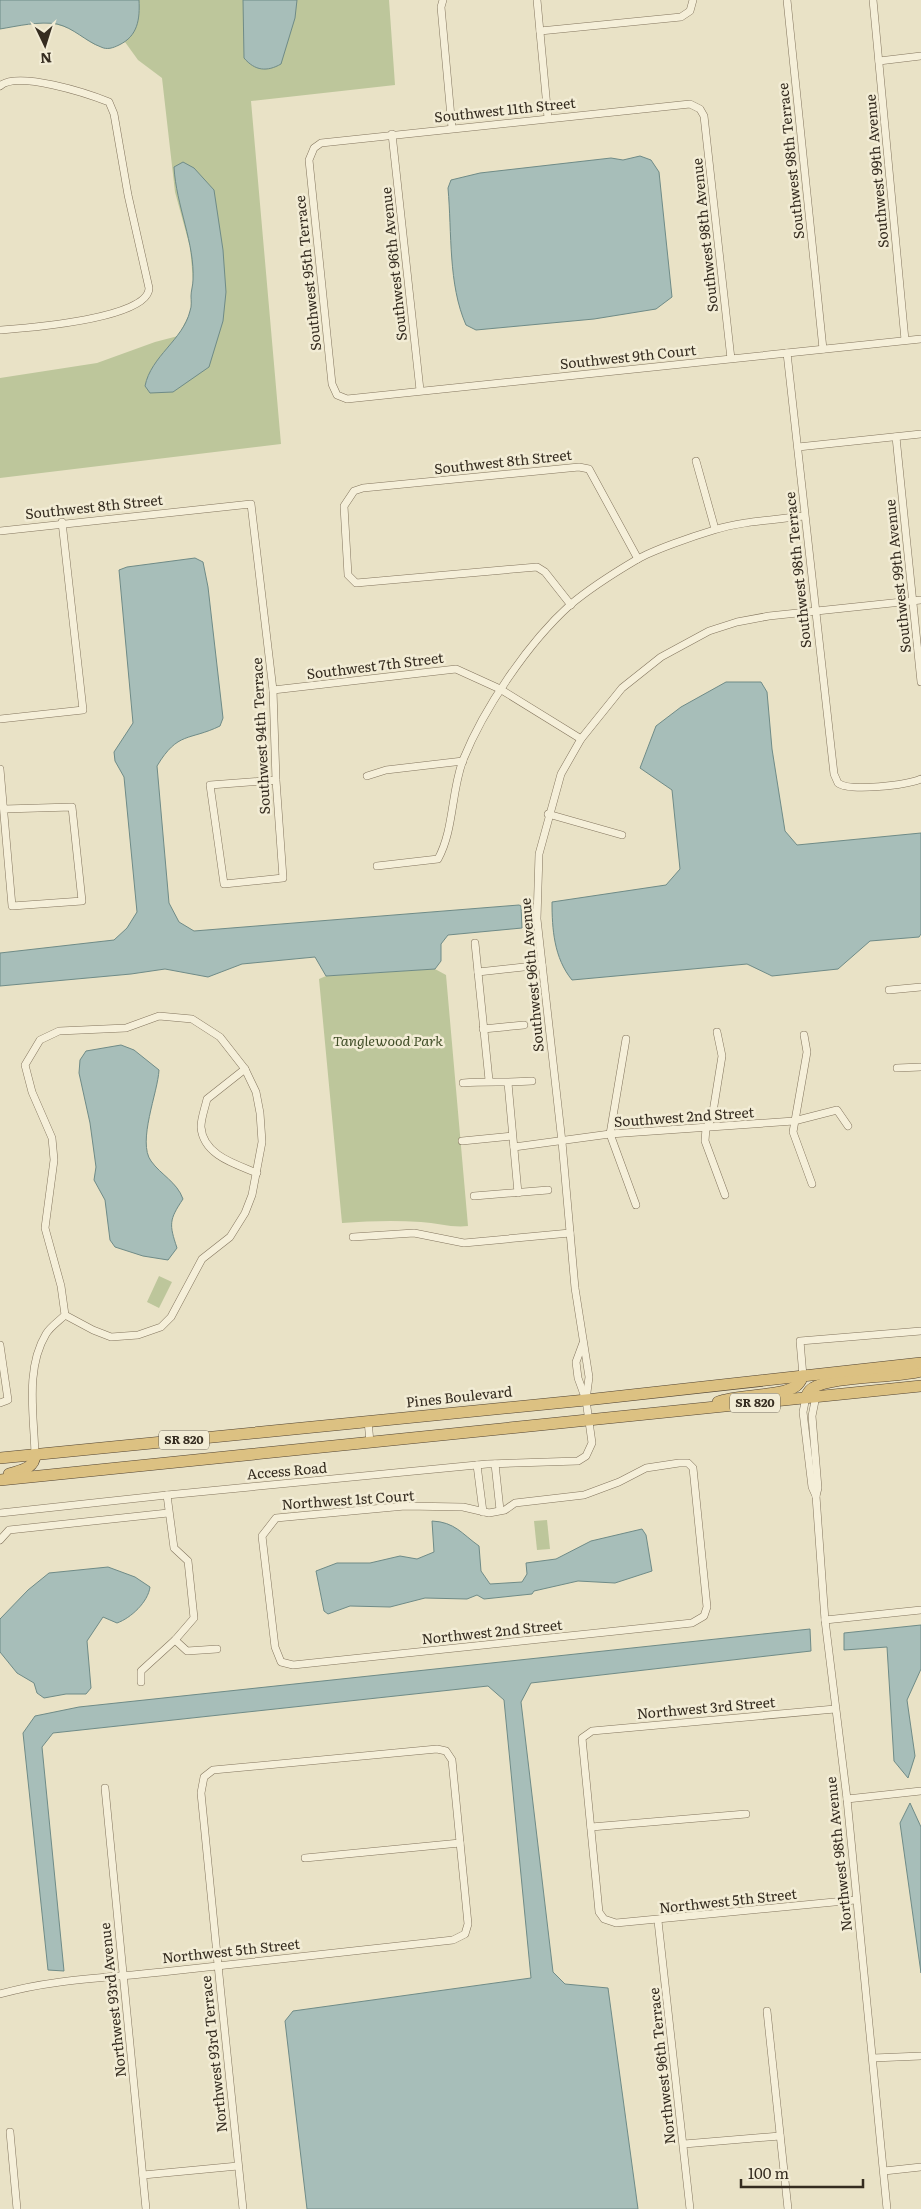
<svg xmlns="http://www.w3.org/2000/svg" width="921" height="2209" font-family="Literata,serif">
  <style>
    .green { fill: #bdc69b }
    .water { fill: #a7beb9; stroke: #6f8b87 }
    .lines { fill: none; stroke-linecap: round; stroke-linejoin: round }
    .minor-casing { stroke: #83755e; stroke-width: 8 }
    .trunk-casing { stroke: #514332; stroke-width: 12 }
    .minor { stroke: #f5efd9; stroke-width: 7 }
    .trunk { stroke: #dcc182; stroke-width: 11 }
    .labels { text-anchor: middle; stroke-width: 5; stroke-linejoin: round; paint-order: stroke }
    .shield { fill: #f2ecd5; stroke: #6e6656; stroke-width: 1 }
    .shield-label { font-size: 12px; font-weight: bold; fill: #352c20 }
    .street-label { font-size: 14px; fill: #352c20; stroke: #f2ecd5 }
    .park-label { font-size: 14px; font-style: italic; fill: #424f29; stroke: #f2ecd5 }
  </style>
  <rect width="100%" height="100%" fill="#e9e2c6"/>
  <g class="green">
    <path d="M 0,0 L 389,0 L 395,85 L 251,101 L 281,444 L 0,478 L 0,378 L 97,363 L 155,342 L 178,336 L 191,311 L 193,280 L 190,247 L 175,192 L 162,78 L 138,60 L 125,42 C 91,58 89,32 58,25 C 40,20 19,26 0,29 Z"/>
    <path d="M 435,969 L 446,975 L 468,1226 C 453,1228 437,1223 421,1222 C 394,1220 369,1221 342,1223 L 319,979 L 326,976 Z"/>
    <polygon points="159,1276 172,1282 159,1308 147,1302"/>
    <polygon points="547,1520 550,1549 537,1550 534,1521"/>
  </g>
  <g class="water">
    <path d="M 0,0 L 139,0 C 140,19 138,36 119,45 C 113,48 107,50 101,47 C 85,41 74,28 57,24 C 39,21 18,26 0,29 Z"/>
    <path d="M 243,0 L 297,0 L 295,18 L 281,64 C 267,72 255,71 244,58 Z"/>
    <path d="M 640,156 L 651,160 L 659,172 L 672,297 L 656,309 L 594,319 L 476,330 L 466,325 C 448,284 452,233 448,188 L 451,180 L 480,173 L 611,158 L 623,160 Z"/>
    <path d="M 183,162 L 194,168 L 214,190 L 223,250 L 226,292 L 223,321 L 209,367 L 173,392 L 150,393 L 145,386 C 151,356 183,340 190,311 C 192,306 191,300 191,296 C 191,291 193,285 193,280 C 195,244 176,205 174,167 Z"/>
    <path d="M 195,558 L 203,562 L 208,587 L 223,718 L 220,726 C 189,741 178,731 157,766 L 169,903 L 179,922 L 194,931 L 519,905 L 521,906 L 522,928 L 448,935 L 441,944 L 441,961 L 435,969 L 326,976 L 315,957 L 242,964 L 208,977 L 165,969 L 131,974 L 0,986 L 0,953 L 114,940 L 127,928 L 137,912 L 124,777 L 115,761 L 114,752 L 133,723 L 119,570 L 127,567 Z"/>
    <path d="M 726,682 L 761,682 L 767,692 L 772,749 L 785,831 L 797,845 L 921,833 L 921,934 L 919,937 L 870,941 L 838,969 L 772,976 L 747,964 L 572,980 C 554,958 552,929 552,902 L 666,885 L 680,869 L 672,790 L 640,768 L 656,726 L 681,707 Z"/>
    <path d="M 121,1045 L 134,1050 L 159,1070 C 158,1092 137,1142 151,1161 C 161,1175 177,1182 183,1199 C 169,1220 169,1224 177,1248 L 168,1260 L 143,1256 L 115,1247 L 110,1240 L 105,1200 L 94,1180 L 96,1167 L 90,1123 L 79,1073 L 80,1060 L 86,1051 Z"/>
    <path d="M 432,1521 C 455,1522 462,1534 479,1546 L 481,1571 L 490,1584 L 522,1582 L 527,1574 L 526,1563 L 556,1559 L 591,1541 L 642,1529 L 646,1535 L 652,1571 L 615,1583 L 578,1581 L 534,1591 L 532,1594 L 484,1599 L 477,1595 L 467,1599 L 425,1598 L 390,1607 L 350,1606 L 328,1614 L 324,1611 L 316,1571 L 337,1563 L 370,1563 L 400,1556 L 417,1559 L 434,1552 Z"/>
    <path d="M 108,1567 L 135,1577 L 150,1587 C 148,1602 131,1618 117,1623 L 103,1617 L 87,1641 L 91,1688 L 86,1694 L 66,1694 L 44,1698 L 37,1693 L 34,1683 L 17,1673 L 0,1652 L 0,1619 L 28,1590 L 49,1573 Z"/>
    <polygon points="921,1625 921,1669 907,1700 915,1756 908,1778 894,1761 887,1647 844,1650 844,1633"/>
    <polygon points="810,1629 811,1651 531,1683 521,1702 553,1972 565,1984 608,1988 638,2209 307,2209 285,2021 293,2011 531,1978 504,1700 488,1686 53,1733 42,1747 64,1971 48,1970 23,1733 35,1716 79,1707"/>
    <polygon points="910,1803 921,1827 921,1973 900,1823"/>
  </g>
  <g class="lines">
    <g class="minor-casing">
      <g id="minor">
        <polyline points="443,0 441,7 452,128"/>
        <polyline points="537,0 548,118"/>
        <polyline points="787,0 823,349"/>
        <polyline points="873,0 905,340"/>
        <polyline points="540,31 681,17 690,11 693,0"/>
        <polyline points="879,61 921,56"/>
        <path d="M 0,86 C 17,70 89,94 109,102 L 114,114 L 128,195 L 149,288 C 149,319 26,328 0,330"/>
        <polyline points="392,134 420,390"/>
        <path d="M 787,353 L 834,774 L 838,783 C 849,792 908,785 921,779"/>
        <polyline points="731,359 704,116 700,109 690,104 321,143 314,148 309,160 332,384 337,395 347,399 921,339"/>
        <polyline points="896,437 921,682"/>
        <polyline points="798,447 921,434"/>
        <polyline points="696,461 715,529"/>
        <polyline points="0,531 251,504 273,690 276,780 283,878 224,884 210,785 276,780"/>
        <polyline points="571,605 545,572 537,567 356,583 348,575 344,506 354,491 363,488 579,467 589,469 638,559"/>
        <polyline points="273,690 456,669 500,689 581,739"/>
        <polyline points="0,719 83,710 62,522"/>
        <polyline points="0,769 12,906 82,901 72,807 4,809"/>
        <polyline points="367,776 386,770 463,761"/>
        <polyline points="548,814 622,835"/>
        <path d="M 377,866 L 438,859 C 454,830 451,792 463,760 C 484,708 528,643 570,605 C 589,589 614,573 636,560 C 653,550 694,536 714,530 C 742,521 775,520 804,516"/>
        <polyline points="475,943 489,1080"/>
        <polyline points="478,972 542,965"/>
        <polyline points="889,990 921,987"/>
        <polyline points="483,1029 524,1025"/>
        <polyline points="717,1032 722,1056 712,1118 706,1128 705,1141 725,1195"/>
        <polyline points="804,1035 807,1052 793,1132 812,1184"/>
        <polyline points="626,1039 610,1134 636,1205"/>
        <polyline points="897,1068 921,1067"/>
        <path d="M 245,1069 L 207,1099 C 205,1108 201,1118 201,1127 C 203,1155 235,1164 257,1173"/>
        <path d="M 463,1083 C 486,1081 508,1083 532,1081"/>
        <polyline points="508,1083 518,1193"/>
        <polyline points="462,1141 512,1136"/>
        <polyline points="514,1147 610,1134 794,1121 837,1110 848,1126"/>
        <polyline points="474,1196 548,1190"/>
        <polyline points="353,1237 414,1233 464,1243 570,1233"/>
        <polyline points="0,1345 8,1400 0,1403"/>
        <polyline points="803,1376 800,1341 921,1331"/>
        <polyline points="806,1397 803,1412 812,1487 816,1496 825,1620 847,1799 887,2209"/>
        <polyline points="586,1400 589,1377 575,1288 562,1142 537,919 539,854 561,774 581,739 622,688 661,657 709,631 737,622 769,616 921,600"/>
        <polyline points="368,1421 370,1442"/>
        <path d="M 35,1455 C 34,1415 25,1369 46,1334 C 50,1327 59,1321 65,1315 L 61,1286 L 45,1228 L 54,1160 L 52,1138 L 32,1092 L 25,1065 L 40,1040 L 59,1031 L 126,1028 L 159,1016 L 192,1019 L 220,1037 L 245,1069 L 256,1092 L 260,1113 L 262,1142 L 252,1195 L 245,1213 L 230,1237 L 202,1259 L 171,1317 L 161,1327 L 138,1335 L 111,1337 L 93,1330 L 65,1315"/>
        <polygon points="679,1463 688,1463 693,1468 707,1607 704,1616 692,1623 293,1665 281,1662 275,1647 262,1536 276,1518 405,1506 463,1507 489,1513 505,1510 515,1503 584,1495 619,1482 646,1468"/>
        <polyline points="495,1464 500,1510"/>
        <polyline points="477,1465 483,1512"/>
        <polyline points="816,1496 818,1488 812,1416 816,1396"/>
        <polyline points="0,1513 167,1495 487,1464 578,1461 586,1456 592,1443 586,1400 578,1378 576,1362 583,1343"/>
        <polyline points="0,1540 9,1530 168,1513"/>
        <polyline points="825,1620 921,1610"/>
        <polyline points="175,1640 187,1651 217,1649"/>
        <polyline points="141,1682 141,1671 175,1640 194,1618 188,1561 174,1548 167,1495"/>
        <polyline points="835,1709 592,1731 582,1738 599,1912 604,1919 616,1923 855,1900"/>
        <polyline points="105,1788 146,2209"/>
        <polyline points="847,1799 921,1791"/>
        <polyline points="591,1827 746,1814"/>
        <polyline points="305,1858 460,1843"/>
        <polyline points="658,1921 690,2209"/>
        <path d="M 0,1994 C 52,1979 108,1978 162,1972 C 259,1961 356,1950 453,1940 L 465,1934 L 468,1924 L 452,1760 L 446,1751 L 437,1749 L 213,1770 L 204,1777 L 201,1793 C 215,1932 228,2070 243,2209"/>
        <polyline points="767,2011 788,2209"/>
        <polyline points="873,2058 921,2056"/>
        <polyline points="10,2132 17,2209"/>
        <polyline points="684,2144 780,2136"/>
        <polyline points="884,2171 921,2167"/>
        <polyline points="143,2175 238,2166"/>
      </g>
    </g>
    <g class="trunk-casing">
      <g id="trunk">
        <path d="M 806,1397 C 808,1393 809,1390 813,1388 C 831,1376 895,1378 921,1371"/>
        <path d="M 718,1402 C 739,1394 781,1397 796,1386 C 800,1383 801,1380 803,1376"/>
        <polyline points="0,1458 586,1400 921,1363"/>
        <path d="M 9,1474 C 21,1470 34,1469 35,1455"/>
        <polyline points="0,1480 921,1386"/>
      </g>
    </g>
    <use href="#minor" class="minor"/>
    <use href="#trunk" class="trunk"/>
  </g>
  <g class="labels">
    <g class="shield">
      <rect x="730" y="1393.5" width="50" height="19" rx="4"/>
      <rect x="159" y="1430.5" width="50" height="19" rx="4"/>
    </g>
    <g class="shield-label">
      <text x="755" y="1407">SR 820</text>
      <text x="184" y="1444">SR 820</text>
    </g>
    <g class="street-label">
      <text transform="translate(505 110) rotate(-6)" y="5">Southwest 11th Street</text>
      <text transform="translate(791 161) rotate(-96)" y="5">Southwest 98th Terrace</text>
      <text transform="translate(877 171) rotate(-95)" y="5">Southwest 99th Avenue</text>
      <text transform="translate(705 235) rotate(-96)" y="5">Southwest 98th Avenue</text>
      <text transform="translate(394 264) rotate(-96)" y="5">Southwest 96th Avenue</text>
      <text transform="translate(308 273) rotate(-96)" y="5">Southwest 95th Terrace</text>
      <text transform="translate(628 357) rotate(-6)" y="5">Southwest 9th Court</text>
      <text transform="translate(503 462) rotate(-6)" y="5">Southwest 8th Street</text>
      <text transform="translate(94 507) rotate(-6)" y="5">Southwest 8th Street</text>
      <text transform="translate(798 570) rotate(-96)" y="5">Southwest 98th Terrace</text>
      <text transform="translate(898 576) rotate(-96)" y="5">Southwest 99th Avenue</text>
      <text transform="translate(375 666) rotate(-7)" y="5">Southwest 7th Street</text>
      <text transform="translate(261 736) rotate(-93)" y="5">Southwest 94th Terrace</text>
      <text transform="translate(532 975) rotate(-95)" y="5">Southwest 96th Avenue</text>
      <text transform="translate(684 1117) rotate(-4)" y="5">Southwest 2nd Street</text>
      <text transform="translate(459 1397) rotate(-6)" y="5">Pines Boulevard</text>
      <text transform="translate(287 1471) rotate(-5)" y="5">Access Road</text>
      <text transform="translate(348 1500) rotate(-4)" y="5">Northwest 1st Court</text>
      <text transform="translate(492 1632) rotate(-6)" y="5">Northwest 2nd Street</text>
      <text transform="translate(706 1708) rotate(-5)" y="5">Northwest 3rd Street</text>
      <text transform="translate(839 1854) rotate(-96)" y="5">Northwest 98th Avenue</text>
      <text transform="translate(728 1901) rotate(-6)" y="5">Northwest 5th Street</text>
      <text transform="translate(231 1951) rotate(-6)" y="5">Northwest 5th Street</text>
      <text transform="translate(113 2000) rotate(-96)" y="5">Northwest 93rd Avenue</text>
      <text transform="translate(214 2054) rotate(-96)" y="5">Northwest 93rd Terrace</text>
      <text transform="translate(662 2066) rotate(-96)" y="5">Northwest 96th Terrace</text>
    </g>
    <g class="park-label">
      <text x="388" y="1046">Tanglewood Park</text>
    </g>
  </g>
  <g transform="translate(45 45) rotate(176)" stroke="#f2ecd5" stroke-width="4" paint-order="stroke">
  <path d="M0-4L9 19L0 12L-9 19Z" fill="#352c20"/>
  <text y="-8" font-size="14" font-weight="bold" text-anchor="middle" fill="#352c20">N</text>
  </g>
  <path d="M741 2179v8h122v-8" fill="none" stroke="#352c20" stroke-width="2.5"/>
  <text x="748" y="2179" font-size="15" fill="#352c20" stroke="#f2ecd5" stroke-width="4" paint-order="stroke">100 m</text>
</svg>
